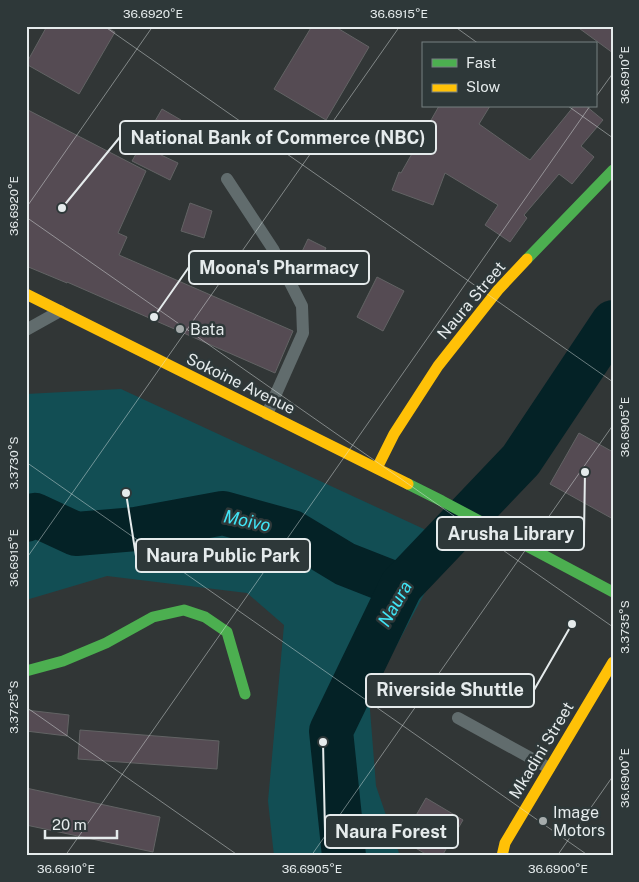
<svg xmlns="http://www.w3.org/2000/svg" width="639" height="882" font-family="'Public Sans',sans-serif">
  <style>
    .green { fill: #124e54 }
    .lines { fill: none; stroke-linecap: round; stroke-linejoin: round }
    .river { stroke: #042226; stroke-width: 44 }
    .building { fill: #554b53; stroke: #626364 }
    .lane { stroke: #616c6d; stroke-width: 12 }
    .fast { stroke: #4caf50; stroke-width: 11 }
    .slow { stroke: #ffc107; stroke-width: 11 }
    .ticks { fill: none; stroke: #e5ebec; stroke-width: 1; stroke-opacity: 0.45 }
    .poi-dot { fill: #a6acac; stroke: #2e3839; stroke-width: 2 }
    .labels { text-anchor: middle; stroke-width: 5; stroke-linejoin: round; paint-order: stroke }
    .street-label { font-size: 16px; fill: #e5ebec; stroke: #2e3839 }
    .poi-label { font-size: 16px; fill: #e5ebec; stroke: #2e3839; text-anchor: start }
    .water-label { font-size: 18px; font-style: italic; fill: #41e5f6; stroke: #2e3839 }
    .leader { fill: none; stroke: #e5ebec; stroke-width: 2 }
    .callout-dot { fill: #e5ebec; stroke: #2e3839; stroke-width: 2 }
    .callout { fill: #2e3839; stroke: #e5ebec; stroke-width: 2 }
    .callout-label { font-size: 18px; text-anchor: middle; font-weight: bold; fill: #e5ebec }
    .neatline { fill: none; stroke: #e5ebec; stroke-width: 2 }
    .ticks-label { font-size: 12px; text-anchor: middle; fill: #e5ebec }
  </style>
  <rect width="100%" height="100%" fill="#313636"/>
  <polygon class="green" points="121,389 452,542 369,697 376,786 400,856 274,856 268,801 284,625 247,593 107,576 26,600 26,394"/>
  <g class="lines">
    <g class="river">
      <polyline points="26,520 35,515 76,534 136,529 223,513 292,532 345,564 401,586"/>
      <polyline points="344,856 331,731 401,586 521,460 613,322"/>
    </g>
  </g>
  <g class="building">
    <polygon points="47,26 104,26 115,32 79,94 26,64"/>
    <polygon points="312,26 334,26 369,47 326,120 274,89"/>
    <polygon points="576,26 613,26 613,53"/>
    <polygon points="439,106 490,106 479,124 530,160 574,106 586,106 603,120 581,146 594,157 572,184 559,174 524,215 527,218 510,242 485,225 498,205 445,173 433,205 392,190 399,172 401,173"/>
    <polygon points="26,109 146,171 118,233 127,237 119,255 293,331 275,373 67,282 67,283 26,266"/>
    <polygon points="162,109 181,120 161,155 178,163 170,180 132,161"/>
    <polygon points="190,203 212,211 204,238 181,231"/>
    <polygon points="308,239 326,248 315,269 298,260"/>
    <polygon points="377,277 404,291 383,331 357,317"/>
    <polygon points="579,433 613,452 613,519 550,484"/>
    <polygon points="26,710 69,715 67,736 26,731"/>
    <polygon points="80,730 219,741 217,769 78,759"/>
    <polygon points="26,788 160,817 153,852 26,825"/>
    <polygon points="426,798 463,820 442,856 429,856 402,840"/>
  </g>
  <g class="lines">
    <g class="lane">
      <polyline points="227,179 273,249 302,306 303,333 267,414"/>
      <polyline points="26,330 60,311"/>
      <polyline points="458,718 549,768"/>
    </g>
    <g class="fast">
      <polyline points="527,259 613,170"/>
      <polyline points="408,484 442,501 613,592"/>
      <polyline points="26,671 63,661 106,643 153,617 184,610 205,617 227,632 245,694"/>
    </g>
    <g class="slow">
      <polyline points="26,294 408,484"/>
      <polyline points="377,468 394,434 438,366 498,290 527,259"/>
      <polyline points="502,856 505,843 613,662"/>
    </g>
  </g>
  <path class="ticks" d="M 104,26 L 613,382M 454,26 L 479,44M 595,98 L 613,73M 568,106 L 613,138M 26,208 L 153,26M 26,217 L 613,627M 26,462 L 589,856M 26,559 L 400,26M 26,707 L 239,856M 65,856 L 590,106M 311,856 L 613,425M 557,856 L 613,776"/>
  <g class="poi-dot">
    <circle cx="180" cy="329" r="5"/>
    <circle cx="543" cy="821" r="5"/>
  </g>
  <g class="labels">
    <g class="street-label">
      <text transform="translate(471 300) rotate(-50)" y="6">Naura Street</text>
      <text transform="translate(241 383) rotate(26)" y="6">Sokoine Avenue</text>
      <text transform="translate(541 750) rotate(-59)" y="6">Mkadini Street</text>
    </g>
    <g class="poi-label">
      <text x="190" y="335">Bata</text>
      <text x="553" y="818">Image<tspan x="553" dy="18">Motors</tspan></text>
    </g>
    <g class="water-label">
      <text transform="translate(247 521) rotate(12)" y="6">Moivo</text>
      <text transform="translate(395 604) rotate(-60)" y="6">Naura</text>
    </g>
  </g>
  <path class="leader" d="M62 208L120 137M154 317L189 267M585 472L584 534M126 493L136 556M572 624L534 690M323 742L325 831"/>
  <g class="callout-dot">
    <circle cx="62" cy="208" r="5"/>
    <circle cx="154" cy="317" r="5"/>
    <circle cx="585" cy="472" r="5"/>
    <circle cx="126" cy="493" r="5"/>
    <circle cx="572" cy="624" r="5"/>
    <circle cx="323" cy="742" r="5"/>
  </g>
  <g class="callout">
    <rect x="120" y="121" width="316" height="33" rx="5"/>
    <rect x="189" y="251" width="180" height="33" rx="5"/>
    <rect x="437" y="517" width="147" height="33" rx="5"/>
    <rect x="136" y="539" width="174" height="33" rx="5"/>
    <rect x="366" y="674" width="168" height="33" rx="5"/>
    <rect x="325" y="815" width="133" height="33" rx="5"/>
  </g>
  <g class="callout-label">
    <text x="278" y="144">National Bank of Commerce (NBC)</text>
    <text x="279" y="274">Moona's Pharmacy</text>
    <text x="511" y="540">Arusha Library</text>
    <text x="223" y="562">Naura Public Park</text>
    <text x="450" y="696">Riverside Shuttle</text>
    <text x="391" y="838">Naura Forest</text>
  </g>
  <rect width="639" height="882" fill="none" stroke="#2e3839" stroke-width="55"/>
  <rect x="422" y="42" width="175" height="65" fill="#2e3839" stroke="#778081"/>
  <rect x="432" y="59" width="25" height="8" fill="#4caf50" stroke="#778081"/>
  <text x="466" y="68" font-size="15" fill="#e5ebec">Fast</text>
  <rect x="432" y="84" width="25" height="8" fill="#ffc107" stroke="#778081"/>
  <text x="466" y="92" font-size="15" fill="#e5ebec">Slow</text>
  <path d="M45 830v8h72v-8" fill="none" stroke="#e5ebec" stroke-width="2.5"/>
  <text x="52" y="830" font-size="15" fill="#e5ebec" stroke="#2e3839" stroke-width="4" paint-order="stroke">20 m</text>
  <rect x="28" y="28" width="584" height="826" class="neatline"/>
  <g class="ticks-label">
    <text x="153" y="18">36.6920°E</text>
    <text x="399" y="18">36.6915°E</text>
    <text transform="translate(625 75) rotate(-90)" y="4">36.6910°E</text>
    <text transform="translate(14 206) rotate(-90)" y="4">36.6920°E</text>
    <text transform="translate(625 427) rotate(-90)" y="4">36.6905°E</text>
    <text transform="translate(14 463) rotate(-90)" y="4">3.3730°S</text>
    <text transform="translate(14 558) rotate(-90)" y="4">36.6915°E</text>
    <text transform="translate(625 627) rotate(-90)" y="4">3.3735°S</text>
    <text transform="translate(14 707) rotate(-90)" y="4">3.3725°S</text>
    <text transform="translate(625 778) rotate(-90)" y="4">36.6900°E</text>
    <text x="66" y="873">36.6910°E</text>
    <text x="312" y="873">36.6905°E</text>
    <text x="558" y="873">36.6900°E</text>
  </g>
</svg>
